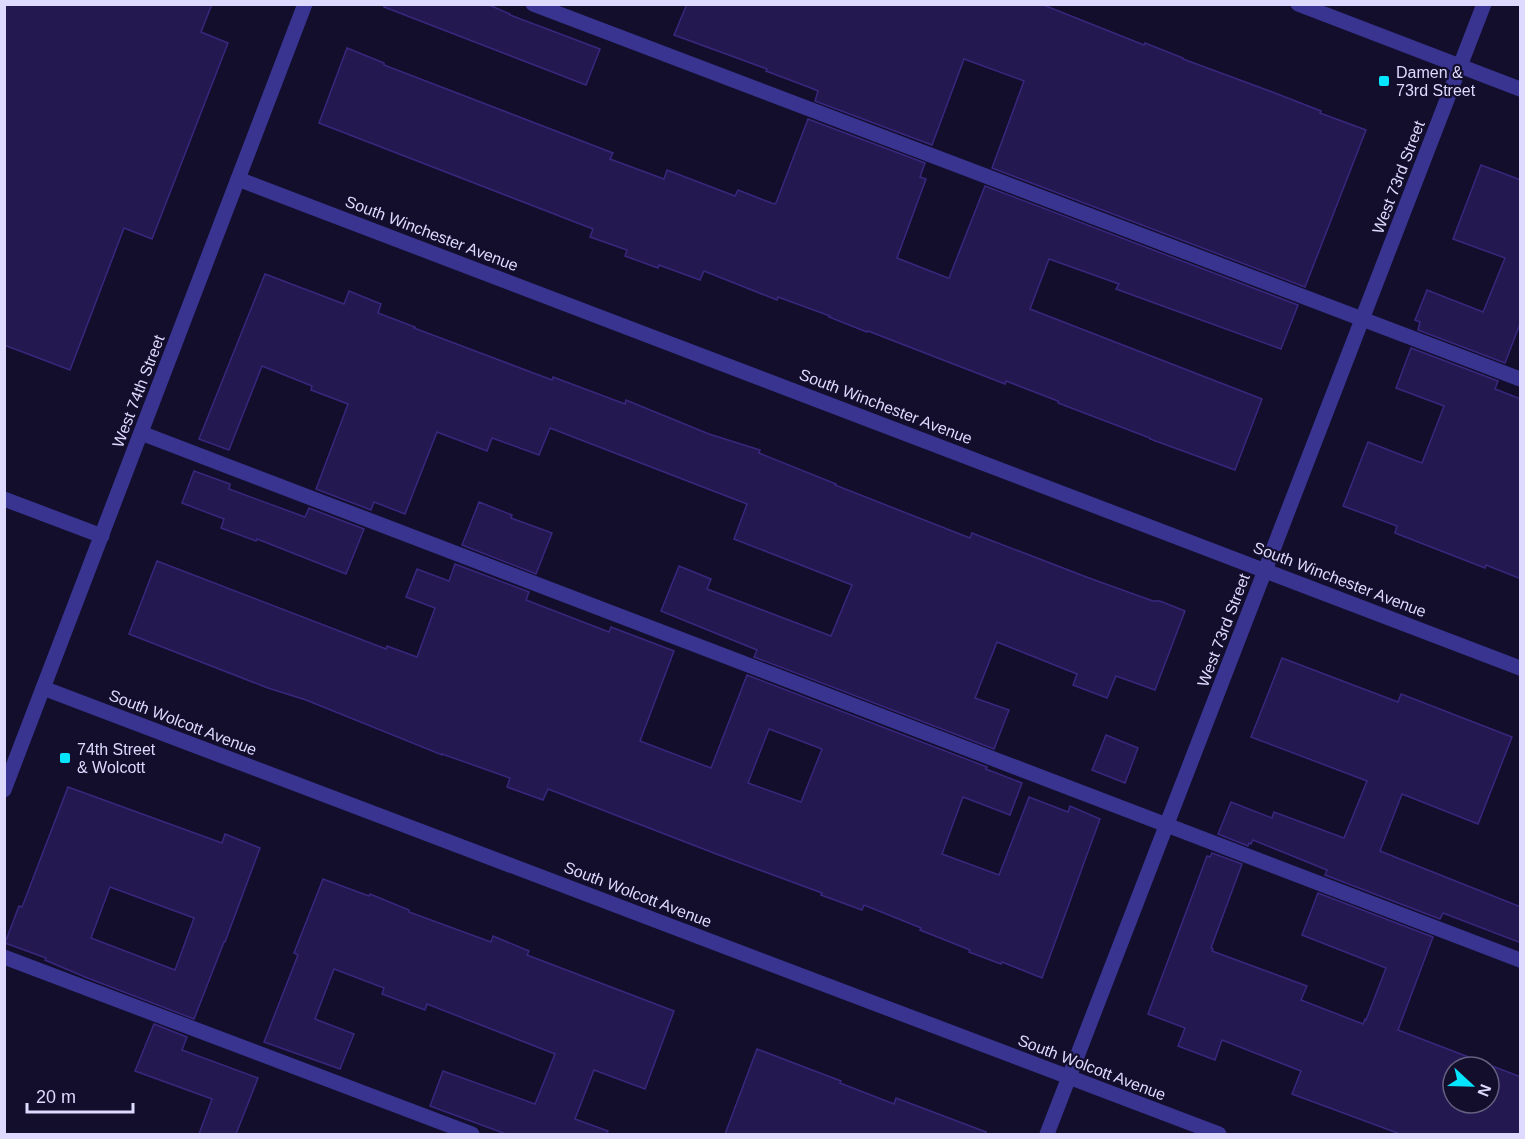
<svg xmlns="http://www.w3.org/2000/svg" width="1525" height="1139" font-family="Arial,sans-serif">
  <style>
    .building { fill: #231850; stroke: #39277e; stroke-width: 1.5; fill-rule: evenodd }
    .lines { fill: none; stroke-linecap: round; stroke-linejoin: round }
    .minor { stroke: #383490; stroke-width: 15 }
    .poi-dot { fill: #06e5ff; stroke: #130e2c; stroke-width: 2 }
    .labels { text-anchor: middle; stroke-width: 4.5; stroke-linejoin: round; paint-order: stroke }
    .poi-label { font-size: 16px; fill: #dedaff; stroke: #130e2c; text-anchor: start }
    .street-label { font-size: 16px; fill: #dedaff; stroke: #130e2c }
  </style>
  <rect width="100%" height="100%" fill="#130e2c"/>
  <g class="building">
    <polygon points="4,4 212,4 201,32 228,43 152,239 124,228 70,370 4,345"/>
    <polygon points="384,4 487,4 510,14 510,15 600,49 586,85 384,7"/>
    <polygon points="687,4 1041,4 1144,45 1145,43 1183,58 1183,59 1275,93 1321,111 1320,113 1366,130 1305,287 992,168 1024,81 964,59 932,145 815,101 818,91 811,88 766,71 767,69 674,35"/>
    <polygon points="347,48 384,63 384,65 613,153 610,159 664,179 667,170 735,196 738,190 774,204 776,203 808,119 925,163 920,177 926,179 897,258 948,278 949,278 985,186 1298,305 1281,349 1116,289 1119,284 1049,259 1030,309 1262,399 1235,470 1150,439 1150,438 1058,403 1058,401 1006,381 1005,384 868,331 867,332 829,317 830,316 778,297 777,300 704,271 700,280 659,265 658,268 625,256 627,250 590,237 593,229 319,123"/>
    <polygon points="1481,165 1521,180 1521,321 1505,363 1418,330 1420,322 1415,320 1427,290 1483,312 1505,258 1453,239"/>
    <polygon points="265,274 344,304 349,291 381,304 378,313 415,327 414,328 552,380 553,377 625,404 626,400 709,434 760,450 759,453 836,484 835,485 970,538 972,533 1089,578 1153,601 1160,601 1185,611 1155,690 1116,676 1107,698 1073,685 1077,674 997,642 975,698 1009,710 994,749 754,657 757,650 661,611 679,566 711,579 707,589 831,636 852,585 734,539 747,504 550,428 539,455 492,438 487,451 437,432 405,514 374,502 371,510 316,489 348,404 311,390 312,386 262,366 229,450 199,439"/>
    <polygon points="1411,348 1498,381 1495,389 1521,399 1521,579 1486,565 1485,568 1395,533 1397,526 1343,506 1368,442 1422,463 1444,406 1396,388"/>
    <polygon points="194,471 230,484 229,489 305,517 309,508 364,529 346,574 257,539 256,541 221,528 224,519 182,503"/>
    <polygon points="479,502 512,515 511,518 552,533 536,574 462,545"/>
    <path d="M 157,561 L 386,649 L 387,646 L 417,657 L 435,608 L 406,597 L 417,569 L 449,581 L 455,564 L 529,592 L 526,600 L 609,632 L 611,627 L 674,651 L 640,741 L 711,768 L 747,675 L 987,767 L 986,769 L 1022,783 L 1010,815 L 963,797 L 942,854 L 999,875 L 1029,797 L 1068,812 L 1070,806 L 1100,819 L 1042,978 L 1002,962 L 1001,964 L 969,952 L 970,950 L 920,930 L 921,928 L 864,905 L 862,910 L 821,895 L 822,893 L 719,855 L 548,789 L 543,800 L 507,787 L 510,778 L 442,754 L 442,755 L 306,700 L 268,688 L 129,634 ZM 769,729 L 822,749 L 801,802 L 748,783 Z"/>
    <polygon points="1282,658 1398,702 1401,694 1512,737 1478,824 1402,794 1380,851 1521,907 1521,943 1443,913 1440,919 1325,875 1327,870 1253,840 1251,844 1249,843 1248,846 1218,834 1231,802 1272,818 1274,812 1344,838 1367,781 1251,737"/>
    <polygon points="1106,735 1138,748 1125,783 1092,770"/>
    <path d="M 68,787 L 222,843 L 225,834 L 260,848 L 225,942 L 224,942 L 194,1019 L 85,977 L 45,960 L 46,958 L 5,943 L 19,906 L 22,907 ZM 110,887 L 194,918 L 175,970 L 91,938 Z"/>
    <path d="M 1212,853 L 1242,864 L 1211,948 L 1213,949 L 1212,951 L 1307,986 L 1301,1000 L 1363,1024 L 1365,1019 L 1366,1020 L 1386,968 L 1302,935 L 1318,893 L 1433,937 L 1398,1030 L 1521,1077 L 1521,1134 L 1400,1134 L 1292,1094 L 1301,1071 L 1222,1040 L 1215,1060 L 1178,1046 L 1185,1028 L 1148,1014 L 1207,856 L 1210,857 ZM 1453,1067 L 1489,1067 L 1489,1103 L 1453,1103 Z"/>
    <polygon points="323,879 369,896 370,894 409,910 409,912 491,942 493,936 529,951 527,955 674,1011 645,1089 594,1070 575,1119 608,1131 607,1134 506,1134 430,1106 443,1071 535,1104 555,1054 427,1004 425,1010 382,994 384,988 334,969 315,1019 354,1034 340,1069 264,1042 298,955 294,953"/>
    <polygon points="154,1024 187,1037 182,1050 258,1078 236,1134 199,1134 212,1099 135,1071"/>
    <polygon points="757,1049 841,1081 840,1083 894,1104 896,1098 986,1132 985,1134 725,1134"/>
  </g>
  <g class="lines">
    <g class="minor">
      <polyline points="533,4 1520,379"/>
      <polyline points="1298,4 1520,89"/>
      <polyline points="238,179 1520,668"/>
      <polyline points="141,433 1520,960"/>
      <polyline points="4,499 102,536"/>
      <polyline points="43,688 1219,1134"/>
      <polyline points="4,790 305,4"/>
      <polyline points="4,957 472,1134"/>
      <polyline points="1047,1134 1484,4"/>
    </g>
  </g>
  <g class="poi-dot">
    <rect x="1378" y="75" width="12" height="12" rx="3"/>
    <rect x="59" y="752" width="12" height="12" rx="3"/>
  </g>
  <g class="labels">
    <g class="poi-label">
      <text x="1396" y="78">Damen &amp;<tspan x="1396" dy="18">73rd Street</tspan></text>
      <text x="77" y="755">74th Street<tspan x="77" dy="18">&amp; Wolcott</tspan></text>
    </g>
    <g class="street-label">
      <text transform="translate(1398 177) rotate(-69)" y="6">West 73rd Street</text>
      <text transform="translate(432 233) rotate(21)" y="6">South Winchester Avenue</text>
      <text transform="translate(138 391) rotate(-69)" y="6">West 74th Street</text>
      <text transform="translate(886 406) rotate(21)" y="6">South Winchester Avenue</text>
      <text transform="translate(1340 579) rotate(21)" y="6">South Winchester Avenue</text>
      <text transform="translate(1223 630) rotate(-69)" y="6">West 73rd Street</text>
      <text transform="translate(183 722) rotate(21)" y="6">South Wolcott Avenue</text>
      <text transform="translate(638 894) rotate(21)" y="6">South Wolcott Avenue</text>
      <text transform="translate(1092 1067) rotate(21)" y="6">South Wolcott Avenue</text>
    </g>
  </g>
  <rect width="1525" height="1139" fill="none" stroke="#dedaff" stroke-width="12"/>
  <g transform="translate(1471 1085) rotate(112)"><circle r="28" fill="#130e2c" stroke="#646080" stroke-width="1.5"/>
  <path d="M0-4.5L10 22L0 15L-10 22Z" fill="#06e5ff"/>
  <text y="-9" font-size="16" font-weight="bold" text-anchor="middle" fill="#dedaff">N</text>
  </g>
  <path d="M27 1103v9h106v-9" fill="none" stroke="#dedaff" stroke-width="3"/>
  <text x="36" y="1103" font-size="18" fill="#dedaff" stroke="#130e2c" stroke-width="4.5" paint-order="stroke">20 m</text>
</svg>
